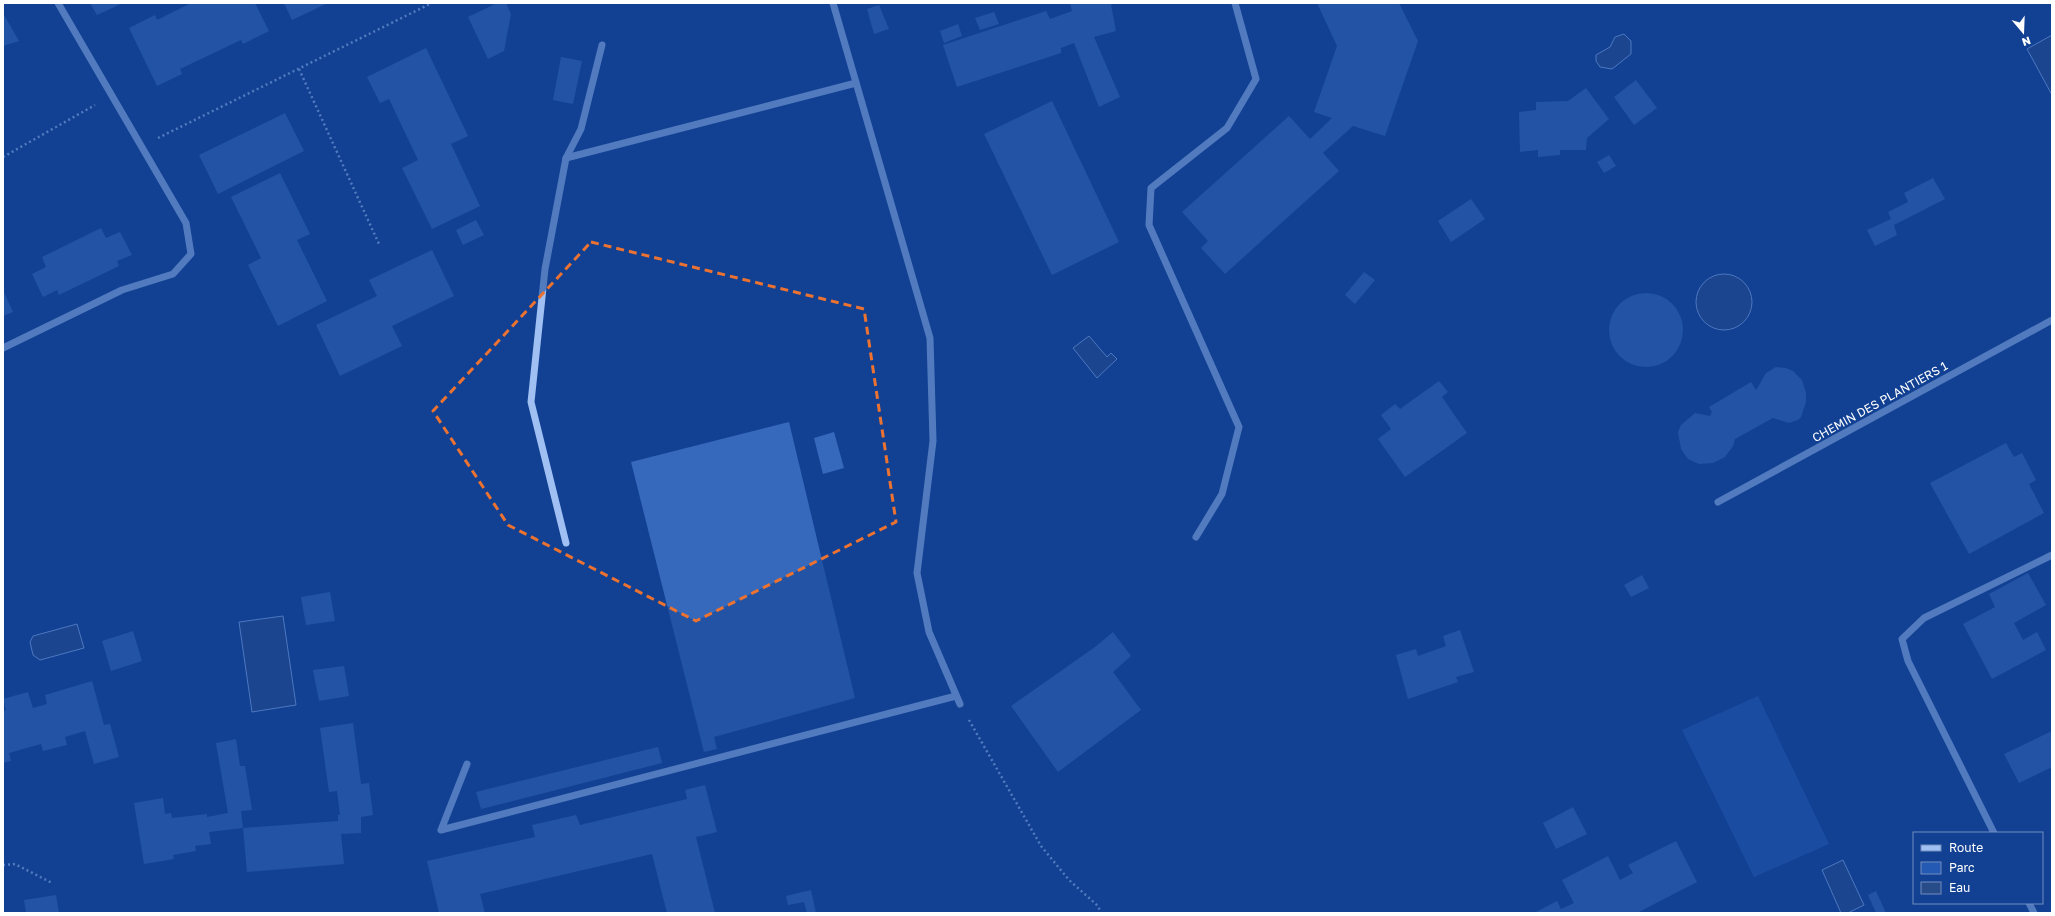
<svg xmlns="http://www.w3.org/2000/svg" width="2055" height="916" font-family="'Golos Text',sans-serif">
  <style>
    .green { fill: #245ab3 }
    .water { fill: #284b89; stroke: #92b9f6 }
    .building { fill: #3668bb }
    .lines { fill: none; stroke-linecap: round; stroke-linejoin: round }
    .path { stroke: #a0bff2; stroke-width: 2.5; stroke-dasharray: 2 3; stroke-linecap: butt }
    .minor { stroke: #a0bff2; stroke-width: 7 }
    .marked { fill: none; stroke: #eb7230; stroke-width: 3; stroke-dasharray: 8 5; stroke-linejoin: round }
    .labels { text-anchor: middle; stroke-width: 3; stroke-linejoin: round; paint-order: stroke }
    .street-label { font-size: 12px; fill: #fff; stroke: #124193 }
  </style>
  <rect width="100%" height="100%" fill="#124193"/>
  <polygon class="green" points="1758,696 1829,844 1754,877 1682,730"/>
  <g class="water">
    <polygon points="1624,34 1631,41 1631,54 1612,69 1600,67 1596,61 1596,55 1610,47 1615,37"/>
    <polygon points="2052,35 2052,95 2027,49"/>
    <circle cx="1724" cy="302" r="28"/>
    <polygon points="1089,336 1107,357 1111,353 1117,359 1097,378 1073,348"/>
    <polygon points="283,616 296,705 252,712 239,622"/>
    <polygon points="77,624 84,648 40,660 33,655 30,642 33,636"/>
    <polygon points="1843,860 1864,905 1848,913 1841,913 1822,870"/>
  </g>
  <g class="building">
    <polygon points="90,3 123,3 97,15"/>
    <polygon points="191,3 255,3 269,31 243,44 241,40 180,69 182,74 157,86 129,28 155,15 157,20"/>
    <polygon points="284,3 328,3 292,20"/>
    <polygon points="497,3 506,3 511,14 504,51 488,59 468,17"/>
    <polygon points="1070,3 1116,3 1111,5 1116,31 1094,37 1120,97 1099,107 1074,43 1061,48 1061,53 957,87 943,45 1046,11 1050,19 1072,11"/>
    <polygon points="1317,3 1399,3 1418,41 1385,136 1353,126 1323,153 1339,171 1225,274 1201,248 1208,241 1182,212 1289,116 1310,139 1332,118 1314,112 1337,46"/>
    <polygon points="879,5 889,29 874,34 867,9"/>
    <polygon points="994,12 999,24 980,30 975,18"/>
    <polygon points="3,13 19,41 3,46"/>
    <polygon points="958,24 962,36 944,43 940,31"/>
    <polygon points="426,48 468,136 451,144 480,206 432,229 402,168 418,160 389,99 380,103 367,77"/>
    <polygon points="561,57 582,61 573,104 553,100"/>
    <polygon points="1636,80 1657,108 1634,125 1614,97"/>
    <polygon points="1586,88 1609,119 1587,138 1586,150 1560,150 1560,155 1538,157 1538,150 1520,152 1519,112 1536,110 1536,102 1568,101"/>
    <polygon points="1052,101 1119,242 1052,275 984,134"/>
    <polygon points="285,113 304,151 218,194 199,155"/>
    <polygon points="1609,155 1616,166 1604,173 1597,162"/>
    <polygon points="280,173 310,234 297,240 327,301 278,326 248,265 261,258 231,197"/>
    <polygon points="1933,178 1945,199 1894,225 1897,235 1875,246 1867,230 1891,219 1888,212 1908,202 1904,193"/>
    <polygon points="1471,199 1485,219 1451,242 1438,221"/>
    <polygon points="476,220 484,235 463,245 456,230"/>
    <polygon points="101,228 106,238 120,232 132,255 117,261 119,266 59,295 57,290 43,297 32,274 46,267 42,257"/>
    <polygon points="432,250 454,296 392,326 402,346 340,376 316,325 377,296 369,280"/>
    <polygon points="1364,272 1375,280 1355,304 1345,295"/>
    <polygon points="3,290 13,312 3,316"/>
    <circle cx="1646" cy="330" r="37"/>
    <polygon points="1776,367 1786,368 1793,371 1802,380 1806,393 1806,402 1801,417 1798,420 1789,423 1773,418 1735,439 1733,446 1725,457 1713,463 1699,464 1688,459 1681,449 1678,432 1681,425 1695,413 1710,416 1712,412 1709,407 1751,382 1756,390 1766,373"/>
    <polygon points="1439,381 1448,392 1442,397 1467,433 1405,477 1378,439 1391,429 1381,415 1395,404 1400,409"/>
    <polygon points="789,422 855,698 714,737 717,749 704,752 631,462"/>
    <polygon points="834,432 844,468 823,474 814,438"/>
    <polygon points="2006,443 2014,457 2022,453 2036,480 2029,484 2044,513 1969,554 1930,483"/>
    <polygon points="2028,573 2046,605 2014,623 2023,640 2037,632 2046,650 1992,679 1963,624 1995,607 1989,594"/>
    <polygon points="1642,575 1649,588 1631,597 1624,585"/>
    <polygon points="330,592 335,621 306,625 301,597"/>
    <polygon points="1460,630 1474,672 1456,677 1458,682 1408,699 1396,655 1416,649 1418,656 1446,646 1443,636"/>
    <polygon points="133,631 142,661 111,671 102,641"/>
    <polygon points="1113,632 1131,656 1113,672 1141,710 1058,772 1011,706 1095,647"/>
    <polygon points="344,666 349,696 319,701 313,670"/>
    <polygon points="92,681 104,725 110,724 119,757 94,764 85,731 65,737 67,745 43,751 41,744 9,753 11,761 3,763 3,711 6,710 3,699 28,692 33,708 47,704 45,695"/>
    <polygon points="353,723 361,784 369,783 373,815 361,817 361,833 341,834 344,864 247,872 243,828 209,832 211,844 195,846 196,851 173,855 174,859 144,864 134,803 163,798 165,814 171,813 172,818 207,814 207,817 228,813 216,743 236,739 240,766 245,766 252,810 241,811 243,828 338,821 338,815 340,815 337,791 329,792 320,728"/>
    <polygon points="2052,731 2052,771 2050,768 2019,783 2004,754"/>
    <polygon points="658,747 662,763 481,809 476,792"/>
    <polygon points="705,785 717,832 696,837 715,913 667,913 652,854 480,894 485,913 439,913 427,861 535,837 532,825 576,815 580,825 687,799 685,790"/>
    <polygon points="1573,807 1587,834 1556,849 1543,823"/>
    <polygon points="1676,841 1697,882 1637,913 1534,913 1557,901 1561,909 1574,903 1562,880 1608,856 1620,880 1633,873 1628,865"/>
    <polygon points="811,890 816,913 807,913 804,902 788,905 786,896"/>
    <polygon points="1876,891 1886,913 1876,913 1868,895"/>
    <polygon points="56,895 59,913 26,913 24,900"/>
  </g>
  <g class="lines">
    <g class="path">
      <polyline points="299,69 379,244"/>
      <polyline points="158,138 432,3"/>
      <polyline points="3,157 95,105"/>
      <polyline points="969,720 1041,846 1069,880 1098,906 1101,913"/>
      <polyline points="3,865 15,864 52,883"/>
    </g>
    <g class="minor">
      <polyline points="833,3 930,338 933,441 917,573 929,632 960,704"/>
      <polyline points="566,158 581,129 602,45"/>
      <polyline points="3,348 122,290 173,274 191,254 186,223 58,3"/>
      <polyline points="1718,502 2052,320"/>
      <polyline points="1196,537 1222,494 1239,427 1149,225 1151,188 1227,128 1256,79 1235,3"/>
      <polyline points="566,543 531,402 545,269 566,158 856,83"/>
      <polyline points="467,764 441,830 956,696"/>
      <polyline points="1994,833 1908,661 1902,639 1924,618 2052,555"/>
      <polyline points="2029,903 2034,913"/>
    </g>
  </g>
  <path d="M0 0H2055V916H0ZM 591,242 L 864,309 L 896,522 L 696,621 L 508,525 L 433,411 Z" fill="#124193" fill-opacity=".55" fill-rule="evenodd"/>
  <path class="marked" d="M 591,242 L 864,309 L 896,522 L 696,621 L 508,525 L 433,411 Z"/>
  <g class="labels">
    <g class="street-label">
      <text transform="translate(1880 402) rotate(-29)" y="4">CHEMIN DES PLANTIERS 1</text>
    </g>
  </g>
  <rect width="2055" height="916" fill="none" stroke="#ffffff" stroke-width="8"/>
  <rect x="1913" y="832" width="130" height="72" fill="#124193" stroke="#718dbe"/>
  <rect x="1921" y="845" width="20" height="6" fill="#a0bff2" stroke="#718dbe"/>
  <text x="1949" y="852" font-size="12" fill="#ffffff">Route</text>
  <rect x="1921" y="862" width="20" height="12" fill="#245ab3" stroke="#718dbe"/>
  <text x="1949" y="872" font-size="12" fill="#ffffff">Parc</text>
  <rect x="1921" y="882" width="20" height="12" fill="#284b89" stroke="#718dbe"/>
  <text x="1949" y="892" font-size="12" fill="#ffffff">Eau</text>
  <g transform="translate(2023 32) rotate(161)" stroke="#124193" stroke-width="3" paint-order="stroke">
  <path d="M0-3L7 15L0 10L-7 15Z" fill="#ffffff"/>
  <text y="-6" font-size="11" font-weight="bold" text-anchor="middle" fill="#ffffff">N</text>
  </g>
</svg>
